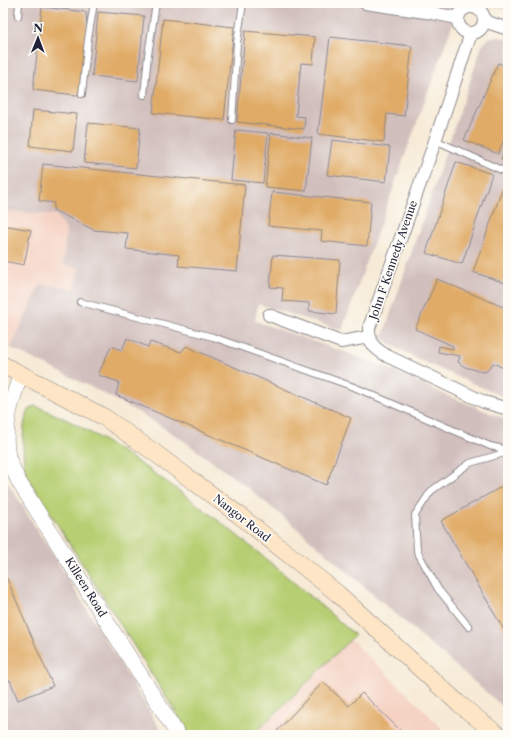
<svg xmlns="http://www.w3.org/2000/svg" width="511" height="738" font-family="'Libre Caslon Text',serif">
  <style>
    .built { fill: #f5d2c3 }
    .industrial { fill: #d1bfbd }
    .green { fill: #b7cf73; stroke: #6c7857 }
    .building { fill: #e0ab66 }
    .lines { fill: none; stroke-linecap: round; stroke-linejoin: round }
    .service-casing { stroke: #8c8689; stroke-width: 8 }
    .minor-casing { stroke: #8c8689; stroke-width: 14 }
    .tertiary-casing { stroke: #8c8689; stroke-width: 16 }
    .secondary-casing { stroke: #8c8689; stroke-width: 18 }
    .service { stroke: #fff; stroke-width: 6 }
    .minor { stroke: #fff; stroke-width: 12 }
    .tertiary { stroke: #fff; stroke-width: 15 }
    .secondary { stroke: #fde5c5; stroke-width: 17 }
    .labels { text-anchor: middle; stroke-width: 3.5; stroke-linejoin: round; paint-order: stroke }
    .street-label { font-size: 11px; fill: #22223b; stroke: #fdfcf7 }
  </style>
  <rect width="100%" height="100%" fill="#fdfcf7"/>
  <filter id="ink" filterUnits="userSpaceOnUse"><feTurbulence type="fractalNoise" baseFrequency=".025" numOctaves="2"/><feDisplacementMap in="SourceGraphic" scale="8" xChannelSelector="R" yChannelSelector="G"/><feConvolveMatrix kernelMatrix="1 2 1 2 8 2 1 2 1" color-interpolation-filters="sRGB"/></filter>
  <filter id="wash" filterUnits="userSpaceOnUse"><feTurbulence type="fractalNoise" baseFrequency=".012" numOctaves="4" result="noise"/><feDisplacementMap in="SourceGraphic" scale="16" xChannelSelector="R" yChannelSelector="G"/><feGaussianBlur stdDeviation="0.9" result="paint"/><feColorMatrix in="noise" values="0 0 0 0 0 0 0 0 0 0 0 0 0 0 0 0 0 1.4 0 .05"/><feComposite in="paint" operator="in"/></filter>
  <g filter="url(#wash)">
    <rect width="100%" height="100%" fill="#f7ebd7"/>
    <g class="built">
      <polygon points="3,211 56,215 66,230 63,265 79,268 74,289 54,285 40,285 11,348 3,345"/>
      <polygon points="350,639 419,705 448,735 253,735"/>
    </g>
    <g class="industrial">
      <polygon points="3,3 460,3 342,330 258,304 255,321 350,354 394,371 446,395 508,420 508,711 293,525 247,487 184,441 140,413 95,389 11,348 40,285 54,285 74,289 79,268 63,265 66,230 56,215 3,211"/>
      <polygon points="472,3 508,3 508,11 505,9"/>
      <polygon points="490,37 499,37 508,39 508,399 420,360 388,343 383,337 385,330 482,46"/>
      <polygon points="3,475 88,611 164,735 3,735"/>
    </g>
    <path class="green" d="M 36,406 C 50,412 64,418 77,425 C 179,482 267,559 355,635 L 253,735 L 190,735 L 25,473 C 23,459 20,418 31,408 C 32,407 34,406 36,406 Z"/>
    <g id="blocks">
      <g class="building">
        <polygon points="42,7 86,12 88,39 82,94 76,95 33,90"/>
        <polygon points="98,12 144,16 138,81 92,76"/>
        <polygon points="163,19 234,27 224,120 153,113"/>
        <polygon points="245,31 315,37 313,64 301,63 296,116 305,117 304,129 237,122"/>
        <polygon points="330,37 412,46 404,116 387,114 384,142 318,134"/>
        <polygon points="498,63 508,67 508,130 498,154 464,140"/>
        <polygon points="33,110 77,114 73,151 30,146"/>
        <polygon points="88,123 140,128 136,168 84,163"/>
        <polygon points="236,130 268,133 263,183 231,180"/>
        <polygon points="271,133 312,138 306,191 265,187"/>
        <polygon points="332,140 390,147 386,182 327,175"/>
        <polygon points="508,142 508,162 501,159"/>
        <polygon points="456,162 492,174 462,264 426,253"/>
        <polygon points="43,164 245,185 237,271 178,266 179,255 126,249 128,233 94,230 53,210 54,203 39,201"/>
        <polygon points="505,181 508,182 508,284 473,272"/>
        <polygon points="272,192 371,202 367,246 321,241 322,231 268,226"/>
        <polygon points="3,225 31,230 24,265 3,261"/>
        <polygon points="273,255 340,260 336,314 309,311 309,303 282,301 283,288 270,287"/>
        <polygon points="437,279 508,309 508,370 493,363 487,371 483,372 465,367 458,362 460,356 438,352 439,346 453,349 453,346 415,329"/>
        <polygon points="127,338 148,347 150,342 181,352 186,346 351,418 326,485 116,395 119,382 98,375 111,346 122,350"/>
        <polygon points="508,483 508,637 441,521"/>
        <polygon points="7,579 53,686 18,700 10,680 3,683 3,580"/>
        <polygon points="323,682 349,706 362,693 405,735 281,735 277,731"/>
      </g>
    </g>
  </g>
  <g filter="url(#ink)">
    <use href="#blocks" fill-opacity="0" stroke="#8c8689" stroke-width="1"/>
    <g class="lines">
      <g class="service-casing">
        <g id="service">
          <polyline points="18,16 19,3"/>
          <polyline points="82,94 88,39 94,3"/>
          <polyline points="144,95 148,55 156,3"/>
          <polyline points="232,120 237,43 243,3"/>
          <polyline points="435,140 508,173"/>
          <polyline points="80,302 213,337 354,387 490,446 508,450"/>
          <polyline points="469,627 438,589 417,551 415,515 431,491 470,463 508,452"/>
        </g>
      </g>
      <g class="minor-casing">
        <g id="minor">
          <polyline points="365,3 432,13 458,18"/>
          <circle cx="471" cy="20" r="13"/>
          <polyline points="484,21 508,29"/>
          <path d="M 471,33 L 433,147 L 369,328 C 369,344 374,348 387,356 L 484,402 L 508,409"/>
          <polyline points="269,315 341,342 369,337"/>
        </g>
      </g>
      <g class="tertiary-casing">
        <path id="tertiary" d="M 21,373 C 12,400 2,427 8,456 C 10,464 15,473 19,482 L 178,735"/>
      </g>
      <g class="secondary-casing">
        <polyline id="secondary" points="3,365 104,417 155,453 239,515 337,593 458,703 498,735"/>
      </g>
      <use href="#service" class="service"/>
      <use href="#minor" class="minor"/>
      <use href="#tertiary" class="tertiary"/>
      <use href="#secondary" class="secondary"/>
    </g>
  </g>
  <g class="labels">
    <g class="street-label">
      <text transform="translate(393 260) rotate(-71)" y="4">John F Kennedy Avenue</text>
      <text transform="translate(242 518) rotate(38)" y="4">Nangor Road</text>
      <text transform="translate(86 587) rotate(58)" y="4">Killeen Road</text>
    </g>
  </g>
  <rect width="511" height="738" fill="none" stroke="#fdfcf7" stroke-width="16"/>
  <g transform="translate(38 38) rotate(1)" stroke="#fdfcf7" stroke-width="3" paint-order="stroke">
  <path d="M0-3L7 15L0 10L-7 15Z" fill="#22223b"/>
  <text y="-6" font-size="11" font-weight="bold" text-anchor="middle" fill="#22223b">N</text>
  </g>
</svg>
